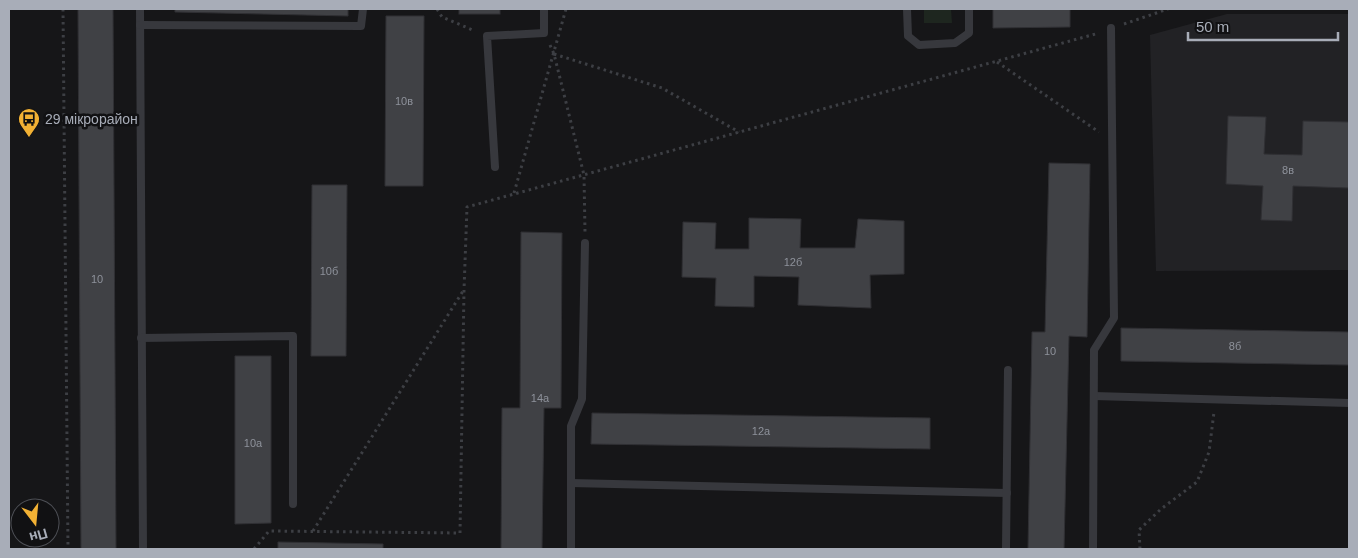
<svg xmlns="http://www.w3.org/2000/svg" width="1358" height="558" font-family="Helvetica,sans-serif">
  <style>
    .built { fill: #222225 }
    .green { fill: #1e261f }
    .building { fill: #404145; stroke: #303034 }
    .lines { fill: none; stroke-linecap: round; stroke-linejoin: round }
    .path { stroke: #3d3f44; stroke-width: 3; stroke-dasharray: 2.5 4; stroke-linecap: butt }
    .lane { stroke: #37383d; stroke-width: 8 }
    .labels { text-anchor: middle; stroke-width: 5; stroke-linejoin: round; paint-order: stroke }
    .number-label { font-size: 11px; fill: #8e929b }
    .poi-label { font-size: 14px; fill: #a8adb8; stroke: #111113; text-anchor: start }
  </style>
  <rect width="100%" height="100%" fill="#161618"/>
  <polygon class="built" points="1227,14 1349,14 1349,270 1156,271 1150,35"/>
  <polygon class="green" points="924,9 951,9 952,23 924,23"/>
  <g class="building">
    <polygon points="78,9 113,9 116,549 81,549"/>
    <polygon points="175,9 348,9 348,16 175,12"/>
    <rect x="459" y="9" width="41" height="5"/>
    <polygon points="993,9 1070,9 1070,27 993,28"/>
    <polygon points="386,16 424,16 423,186 385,186"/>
    <polygon points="1228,116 1266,117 1264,154 1302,155 1303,121 1349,122 1349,188 1293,186 1292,221 1261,220 1263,186 1226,184"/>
    <polygon points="1049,163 1090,164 1087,337 1069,336 1064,549 1028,549 1032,332 1045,332"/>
    <polygon points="312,185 347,185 346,356 311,356"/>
    <polygon points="749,218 801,219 800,248 855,248 858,219 904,221 904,274 870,275 871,308 798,305 799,277 754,276 754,307 715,306 716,278 682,277 683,222 716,223 715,249 749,249"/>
    <polygon points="521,232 562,233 561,408 544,408 542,549 501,549 502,408 520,408"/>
    <polygon points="1121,328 1349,332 1349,365 1121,361"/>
    <polygon points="235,356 271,356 271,523 235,524"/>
    <polygon points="592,413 930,418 930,449 591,444"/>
    <polygon points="278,542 383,544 383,549 278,549"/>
  </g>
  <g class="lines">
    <g class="path">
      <polyline points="63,9 68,549"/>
      <polyline points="437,9 442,17 475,31"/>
      <polyline points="1124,24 1168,9"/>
      <polyline points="550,45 554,54 584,175 585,232"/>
      <polyline points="554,54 662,88 739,132"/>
      <polyline points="997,62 1099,132"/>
      <polyline points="514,193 566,9"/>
      <polyline points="313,531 463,291"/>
      <polyline points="254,549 269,531 460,533 464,290 467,207 1099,33"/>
      <polyline points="1140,549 1139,530 1161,509 1197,482 1209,452 1214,412"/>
    </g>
    <g class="lane">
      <polyline points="140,9 143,549"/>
      <polyline points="907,9 908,36 919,45 955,43 969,33 969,9"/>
      <polyline points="140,25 361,26 363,9"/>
      <polyline points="495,167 487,36 544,33 544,9"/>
      <polyline points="141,338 293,336 293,504"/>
      <polyline points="1094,396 1349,403"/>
      <polyline points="571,483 1007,493"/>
      <polyline points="571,549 571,426 582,399 585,243"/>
      <polyline points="1006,549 1008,370"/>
      <polyline points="1093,549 1094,350 1114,318 1111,28"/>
    </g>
  </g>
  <defs>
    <g id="bus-pin" transform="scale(1.125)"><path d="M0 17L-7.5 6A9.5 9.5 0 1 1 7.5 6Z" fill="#f2b134" stroke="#111113"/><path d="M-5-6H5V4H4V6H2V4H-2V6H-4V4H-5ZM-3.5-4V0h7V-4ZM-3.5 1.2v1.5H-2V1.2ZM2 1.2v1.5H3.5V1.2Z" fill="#111"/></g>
  </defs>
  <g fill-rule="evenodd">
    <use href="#bus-pin" x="29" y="119"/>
  </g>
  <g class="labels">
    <g class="number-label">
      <text x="404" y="105">10в</text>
      <text x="1288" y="174">8в</text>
      <text x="793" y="266">12б</text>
      <text x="329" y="275">10б</text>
      <text x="97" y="283">10</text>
      <text x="1235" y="350">8б</text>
      <text x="1050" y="355">10</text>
      <text x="540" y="402">14а</text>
      <text x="761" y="435">12а</text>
      <text x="253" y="447">10а</text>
    </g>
    <g class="poi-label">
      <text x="45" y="124">29 мікрорайон</text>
    </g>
  </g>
  <rect width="1358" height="558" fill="none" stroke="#a8adb8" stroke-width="20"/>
  <g transform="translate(35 523) rotate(164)"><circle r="24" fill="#111113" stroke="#4d4f55"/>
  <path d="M0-4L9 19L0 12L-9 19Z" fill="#f2b134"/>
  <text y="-8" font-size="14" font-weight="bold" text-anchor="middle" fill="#a8adb8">Пн</text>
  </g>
  <path d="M1188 32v8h150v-8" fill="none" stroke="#a8adb8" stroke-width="2.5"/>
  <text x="1196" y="32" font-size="15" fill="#a8adb8" stroke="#111113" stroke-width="4" paint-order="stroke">50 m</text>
</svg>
